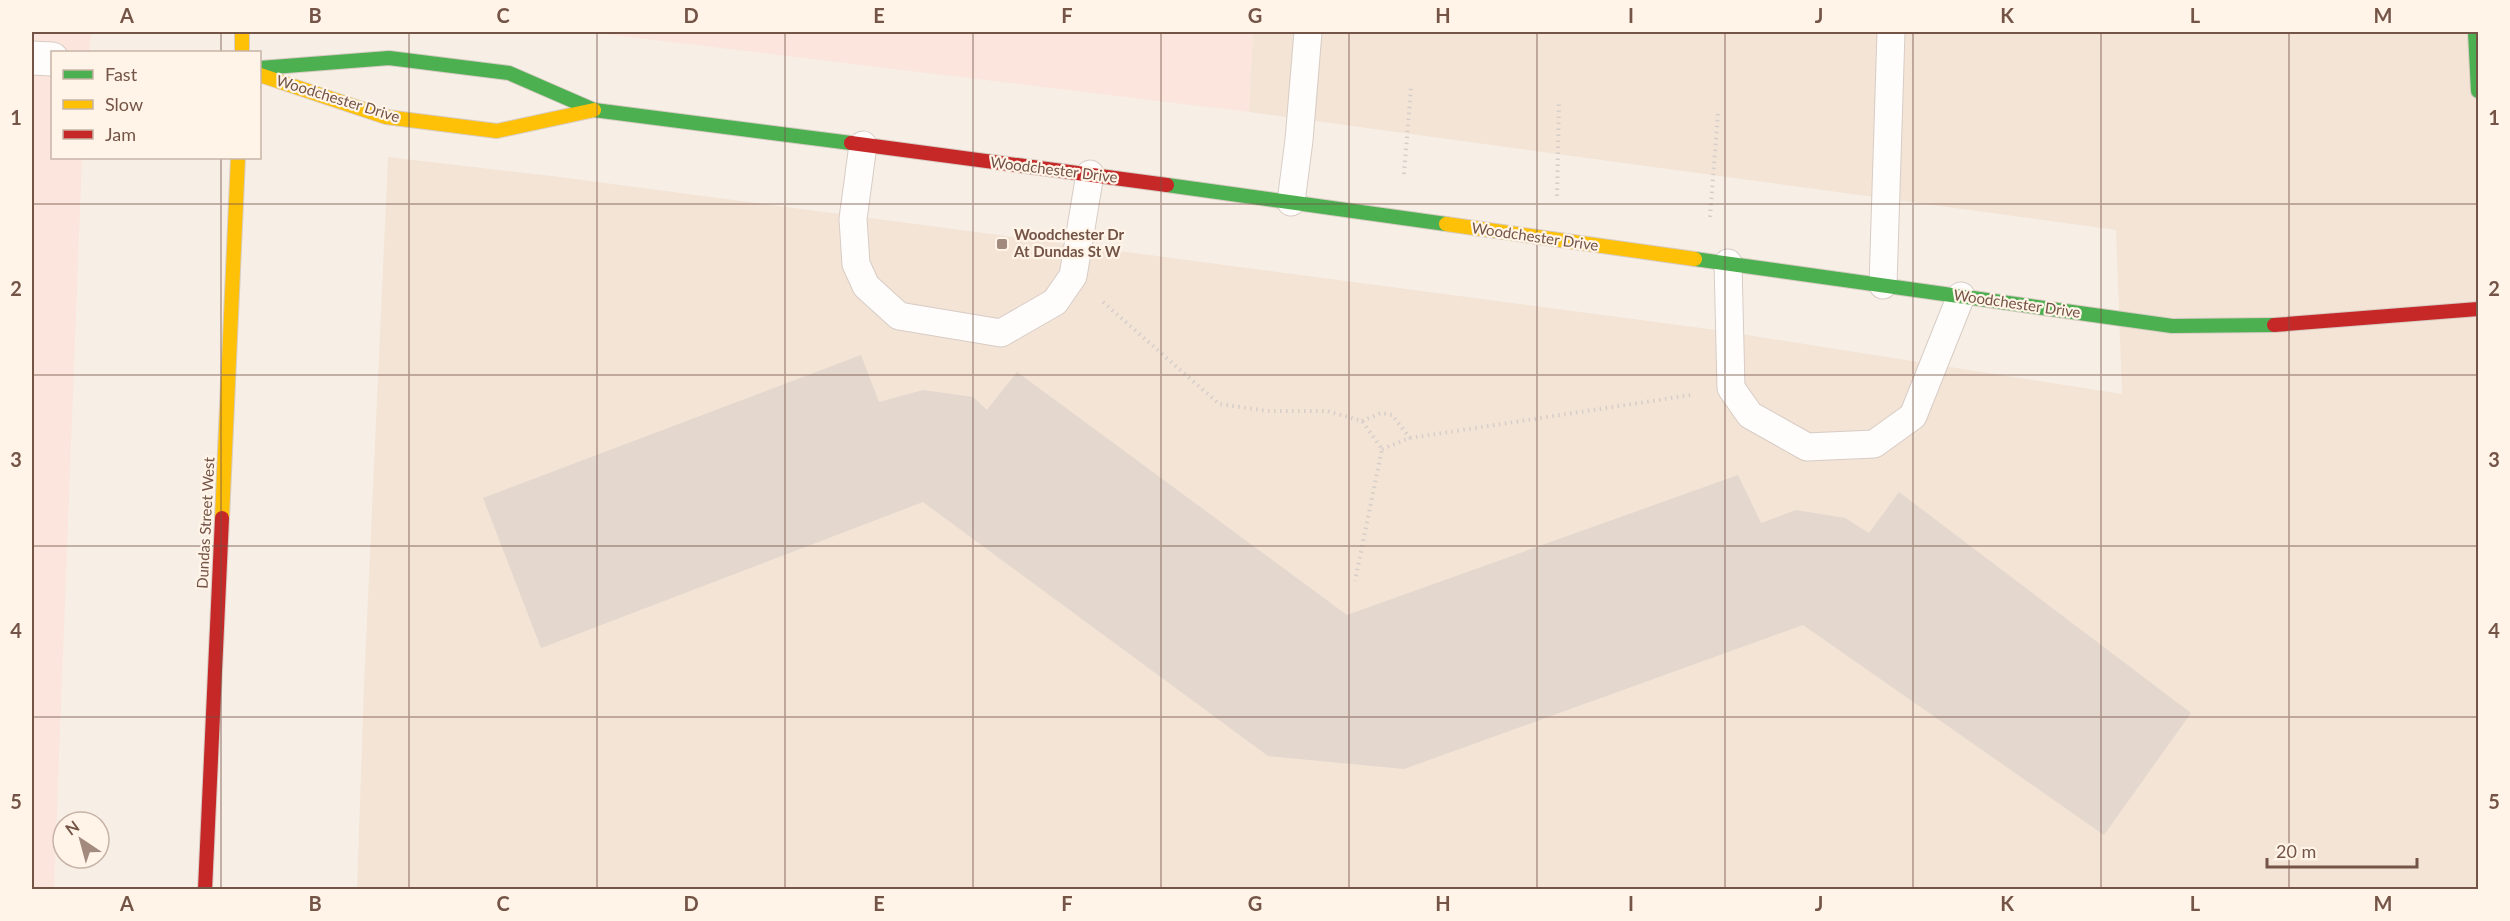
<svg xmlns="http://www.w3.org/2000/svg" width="2510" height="921" font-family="Lato,sans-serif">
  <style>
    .residential { fill: #f3e4d6 }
    .commercial { fill: #fbe5dc }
    .building { fill: #e3d7ce }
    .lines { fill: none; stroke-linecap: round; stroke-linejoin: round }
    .lane-casing { stroke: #d8ccc5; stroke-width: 29 }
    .street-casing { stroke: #d8ccc5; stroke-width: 35 }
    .fast-casing { stroke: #d7cbc3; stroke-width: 16 }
    .slow-casing { stroke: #d7cbc3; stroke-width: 16 }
    .jam-casing { stroke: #d7cbc3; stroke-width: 16 }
    .path { stroke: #d7cec9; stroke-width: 4; stroke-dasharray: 1.5 4.5; stroke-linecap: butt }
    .lane { stroke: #fefdfb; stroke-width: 27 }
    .street { stroke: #fefdfb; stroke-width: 33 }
    .fast { stroke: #4caf50; stroke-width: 14 }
    .slow { stroke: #ffc107; stroke-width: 14 }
    .jam { stroke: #c62828; stroke-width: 14 }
    .grid { fill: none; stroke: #745447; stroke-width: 1.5; stroke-opacity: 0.55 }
    .poi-dot { fill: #a28a7f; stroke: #fff4e7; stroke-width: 2 }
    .labels { text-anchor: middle; stroke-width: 4.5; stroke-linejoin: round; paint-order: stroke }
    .street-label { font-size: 15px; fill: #745447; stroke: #fff4e7 }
    .poi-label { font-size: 15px; font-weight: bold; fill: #745447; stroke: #fff4e7; text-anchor: start }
    .neatline { fill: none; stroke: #745447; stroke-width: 2 }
    .grid-label { font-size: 20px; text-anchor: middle; font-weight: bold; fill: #745447 }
  </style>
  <rect width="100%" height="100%" fill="#f7efe6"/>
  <polygon class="residential" points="1253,32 2478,32 2478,889 357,890 364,685 388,157 560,177 1709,329 2122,394 2116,230 1249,112"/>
  <g class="commercial">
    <polygon points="32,32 91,32 89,52 52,52 52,158 82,158 54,890 32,889"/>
    <polygon points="589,32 1253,32 1249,112"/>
  </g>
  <polygon class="building" points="861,355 879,402 923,390 973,397 987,410 1017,372 1347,615 1738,475 1761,523 1796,510 1845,518 1869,533 1899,492 2191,713 2104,835 1803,625 1404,769 1268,756 923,502 541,648 483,498"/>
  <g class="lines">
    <g class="lane-casing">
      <g id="lane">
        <polyline points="863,145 853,219 856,264 866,286 899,316 1001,333 1055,302 1073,276 1090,174"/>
        <polyline points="1291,202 1299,140 1308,32"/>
        <polyline points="1728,263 1731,388 1750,415 1807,447 1874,444 1913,416 1961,296"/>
        <polyline points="1883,285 1891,32"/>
      </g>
    </g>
    <g class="street-casing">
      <polyline id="street" points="32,58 52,59"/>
    </g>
    <g class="fast-casing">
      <g id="fast">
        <polyline points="2475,32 2478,91"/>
        <polyline points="260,68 389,58 509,73 594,110 851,143"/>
        <polyline points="1167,185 1446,224"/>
        <polyline points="1695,259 2172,326 2274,325"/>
      </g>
    </g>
    <g class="slow-casing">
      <g id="slow">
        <polyline points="242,32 242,52"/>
        <polyline points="260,75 386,117 497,131 594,110"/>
        <polyline points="1446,224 1695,259"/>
        <polyline points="222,518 238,158"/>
      </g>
    </g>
    <g class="jam-casing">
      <g id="jam">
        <polyline points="851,143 1167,185"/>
        <polyline points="2274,325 2478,309"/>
        <polyline points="205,890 222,518"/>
      </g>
    </g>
    <g class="path">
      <polyline points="1404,174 1411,88"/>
      <polyline points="1557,196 1559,101"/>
      <polyline points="1710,217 1718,113"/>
      <polyline points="1103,302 1219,404 1268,411 1327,411 1362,421 1382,449 1355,581"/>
      <polyline points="1362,421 1381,413 1392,415 1410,438"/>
      <polyline points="1382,449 1410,438 1691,395"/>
    </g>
    <use href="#lane" class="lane"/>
    <use href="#street" class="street"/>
    <use href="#fast" class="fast"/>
    <use href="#slow" class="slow"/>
    <use href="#jam" class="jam"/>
  </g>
  <path class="grid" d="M 221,32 L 221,52M 409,32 L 409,890M 597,32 L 597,890M 785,32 L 785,890M 973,32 L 973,890M 1161,32 L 1161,890M 1349,32 L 1349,890M 1537,32 L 1537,890M 1725,32 L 1725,890M 1913,32 L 1913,890M 2101,32 L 2101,890M 2289,32 L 2289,890M 221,158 L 221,890M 32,204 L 2478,204M 32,375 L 2478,375M 32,546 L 2478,546M 32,717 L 2478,717"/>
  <rect class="poi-dot" x="996" y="238" width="12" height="12" rx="3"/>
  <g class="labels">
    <g class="street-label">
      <text transform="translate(338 99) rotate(17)" y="5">Woodchester Drive</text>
      <text transform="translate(1054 170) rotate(7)" y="5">Woodchester Drive</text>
      <text transform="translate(1535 237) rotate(8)" y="5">Woodchester Drive</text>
      <text transform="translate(2017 304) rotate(8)" y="5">Woodchester Drive</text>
      <text transform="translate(206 523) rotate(-87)" y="5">Dundas Street West</text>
    </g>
    <g class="poi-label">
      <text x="1014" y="240">Woodchester Dr<tspan x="1014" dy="17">At Dundas St W</tspan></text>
    </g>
  </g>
  <rect width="2510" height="921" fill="none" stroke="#fff4e7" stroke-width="66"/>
  <rect x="51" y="51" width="210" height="108" fill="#fff4e7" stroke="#c7b4a7" stroke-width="1.5"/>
  <rect x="63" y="70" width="30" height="9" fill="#4caf50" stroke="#c7b4a7" stroke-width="1.5"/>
  <text x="105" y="81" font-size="18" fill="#745447">Fast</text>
  <rect x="63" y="100" width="30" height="9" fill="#ffc107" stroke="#c7b4a7" stroke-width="1.5"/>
  <text x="105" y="111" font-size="18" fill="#745447">Slow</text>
  <rect x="63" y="130" width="30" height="9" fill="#c62828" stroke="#c7b4a7" stroke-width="1.5"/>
  <text x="105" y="141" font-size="18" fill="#745447">Jam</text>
  <g transform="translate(81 840) rotate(324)"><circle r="28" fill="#fff4e7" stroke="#c7b4a7" stroke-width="1.5"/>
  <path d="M0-4.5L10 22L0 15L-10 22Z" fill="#a28a7f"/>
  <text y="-9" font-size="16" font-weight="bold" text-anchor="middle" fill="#745447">N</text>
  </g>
  <path d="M2267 858v9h150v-9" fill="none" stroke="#745447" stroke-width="3"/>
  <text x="2276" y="858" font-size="18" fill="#745447" stroke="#fff4e7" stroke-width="4.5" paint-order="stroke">20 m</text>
  <rect x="33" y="33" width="2444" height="855" class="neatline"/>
  <g class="grid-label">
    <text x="127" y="23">A</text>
    <text x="315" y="23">B</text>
    <text x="503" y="23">C</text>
    <text x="691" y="23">D</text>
    <text x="879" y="23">E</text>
    <text x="1067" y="23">F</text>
    <text x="1255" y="23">G</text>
    <text x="1443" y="23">H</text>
    <text x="1631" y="23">I</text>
    <text x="1819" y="23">J</text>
    <text x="2007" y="23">K</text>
    <text x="2195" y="23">L</text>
    <text x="2383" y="23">M</text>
    <text x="16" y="125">1</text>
    <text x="2494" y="125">1</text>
    <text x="16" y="296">2</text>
    <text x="2494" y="296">2</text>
    <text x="16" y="467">3</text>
    <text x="2494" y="467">3</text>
    <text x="16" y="638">4</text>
    <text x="2494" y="638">4</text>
    <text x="16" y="809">5</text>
    <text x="2494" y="809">5</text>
    <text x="127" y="911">A</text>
    <text x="315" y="911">B</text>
    <text x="503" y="911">C</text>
    <text x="691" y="911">D</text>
    <text x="879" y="911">E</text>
    <text x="1067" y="911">F</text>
    <text x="1255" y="911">G</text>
    <text x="1443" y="911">H</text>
    <text x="1631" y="911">I</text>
    <text x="1819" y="911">J</text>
    <text x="2007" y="911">K</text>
    <text x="2195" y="911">L</text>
    <text x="2383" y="911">M</text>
  </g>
</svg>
